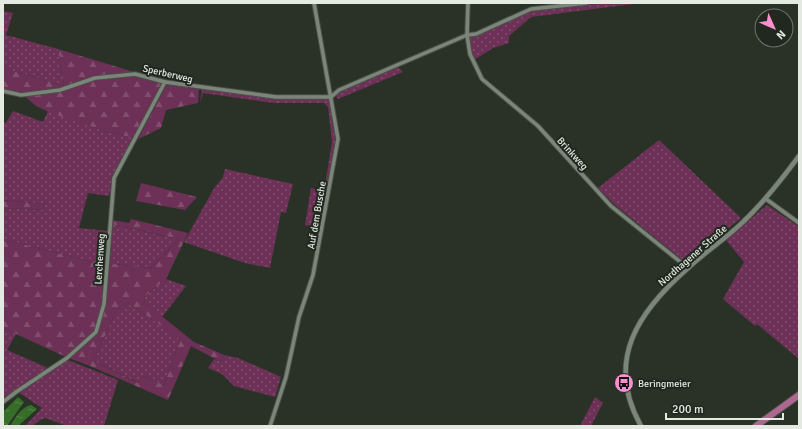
<svg xmlns="http://www.w3.org/2000/svg" width="802" height="429" font-family="Signika,sans-serif">
  <style>
    .grass { fill: url(#grass-dots) }
    .forest { fill: url(#forest-firs); fill-rule: evenodd }
    .water { fill: url(#water-ripples) }
    .lines { fill: none; stroke-linecap: round; stroke-linejoin: round }
    .minor-casing { stroke: #495047; stroke-width: 5.5 }
    .tertiary-casing { stroke: #495047; stroke-width: 6 }
    .primary-casing { stroke: #495047; stroke-width: 8 }
    .minor { stroke: #7b8579; stroke-width: 3.5 }
    .tertiary { stroke: #7b8579; stroke-width: 4.5 }
    .primary { stroke: #ad6891; stroke-width: 6 }
    .labels { text-anchor: middle; stroke-width: 4; stroke-linejoin: round; paint-order: stroke }
    .street-label { font-size: 10px; fill: #e4e9e2; stroke: #20281f }
    .poi-label { font-size: 10px; fill: #e4e9e2; stroke: #20281f; text-anchor: start }
  </style>
  <defs>
    <pattern id="grass-dots" width="8" height="8" patternUnits="userSpaceOnUse"><rect width="8" height="8" fill="#6d3056"/><path d="M2 2h.1M6 6h.1" fill="none" stroke="#824e6e" stroke-width="1.8" stroke-linecap="round"/></pattern>
    <pattern id="forest-firs" width="22" height="20" patternUnits="userSpaceOnUse"><rect width="22" height="20" fill="#6d3056"/><path d="M5 1l3.5 6h-7zM16 11l3.5 6h-7z" fill="#824e6e"/></pattern>
    <pattern id="water-ripples" width="26" height="14" patternUnits="userSpaceOnUse"><rect width="26" height="14" fill="#366e29"/><path d="M2 4q2-2 4 0t4 0M15 11q2-2 4 0t4 0" fill="none" stroke="#538348"/></pattern>
  </defs>
  <rect width="100%" height="100%" fill="#2a3228"/>
  <g class="grass">
    <polygon points="600,3 641,3 531,17 509,36 509,43 493,48 474,60 471,54 469,38 532,10"/>
    <polygon points="3,11 13,13 6,35 58,49 64,86 3,68"/>
    <polygon points="398,67 403,72 338,99 336,96 340,92"/>
    <polygon points="202,89 275,98 329,98 336,140 321,227 305,225 311,188 324,191 332,142 328,107 324,103 274,103 203,93 200,103"/>
    <polygon points="13,111 43,122 48,111 108,132 134,138 113,177 109,196 88,193 79,228 108,231 106,262 99,264 3,239 3,208 43,210 45,204 3,200 3,122 6,123"/>
    <polygon points="659,140 741,218 685,262 614,204 598,188"/>
    <polygon points="225,169 293,184 286,213 281,212 270,268 245,263 184,242 213,190 223,177"/>
    <polygon points="767,205 799,227 799,359 757,324 755,326 723,299 744,262 726,240"/>
    <polygon points="111,224 178,239 179,239 151,268 114,264 109,261"/>
    <polygon points="166,279 186,286 162,317 144,302 145,296"/>
    <polygon points="127,302 180,339 164,385 143,376 139,383 94,361 115,313"/>
    <polygon points="3,328 16,334 7,350 48,368 3,398"/>
    <polygon points="224,355 238,358 281,377 275,397 234,386 222,374 208,368 214,359 221,362"/>
    <polygon points="68,360 118,380 104,426 67,426 45,418 40,420 32,426 25,426 42,408 18,392"/>
    <polygon points="595,397 603,403 591,426 580,426"/>
  </g>
  <g class="forest">
    <polygon points="58,49 134,72 135,74 160,83 162,86 134,138 108,132 51,113 36,106 21,93 3,90 3,68 64,86"/>
    <polygon points="167,84 199,89 198,103 166,110 161,128 138,139"/>
    <polygon points="141,183 197,197 185,210 136,201"/>
    <polygon points="3,200 45,204 43,210 3,208"/>
    <path d="M 131,219 L 188,233 L 166,279 L 145,296 L 144,302 L 194,342 L 224,355 L 221,362 L 191,346 L 168,400 L 90,366 L 66,357 L 3,328 L 3,239 L 99,264 L 109,261 L 114,264 L 151,268 L 179,239 L 111,224 L 112,220 L 129,223 ZM 127,302 L 180,339 L 164,385 L 143,376 L 138,383 L 94,361 L 115,313 Z"/>
  </g>
  <g class="water">
    <polygon points="18,397 24,402 7,426 3,426 3,412"/>
    <path d="M 31,405 L 37,409 L 18,426 L 10,426 C 15,418 21,407 31,405 Z"/>
  </g>
  <g class="lines">
    <g class="minor-casing">
      <g id="minor">
        <polyline points="468,3 467,35 470,54 482,79 538,126 611,206 688,268"/>
        <polyline points="3,91 21,95 60,90 95,78 135,74 165,82 276,97 331,97 339,90 467,35 476,34 531,9 587,3"/>
        <polyline points="766,199 799,223"/>
        <polyline points="3,402 16,392 67,358 96,332 104,304 114,178 165,82"/>
        <polyline points="270,426 286,377 299,317 313,275 338,139 314,3"/>
      </g>
    </g>
    <g class="tertiary-casing">
      <path id="tertiary" d="M 641,426 C 604,360 639,311 688,268 C 706,251 727,238 744,221 C 765,201 782,179 799,156"/>
    </g>
    <g class="primary-casing">
      <polyline id="primary" points="756,426 799,395"/>
    </g>
    <use href="#minor" class="minor"/>
    <use href="#tertiary" class="tertiary"/>
    <use href="#primary" class="primary"/>
  </g>
  <defs>
    <g id="bus-disc" transform="scale(1)"><circle r="9.5" fill="#f790cd" stroke="#20281f"/><path d="M-5-6H5V4H4V6H2V4H-2V6H-4V4H-5ZM-3.5-4V0h7V-4ZM-3.5 1.2v1.5H-2V1.2ZM2 1.2v1.5H3.5V1.2Z" fill="#111"/></g>
  </defs>
  <g fill-rule="evenodd">
    <use href="#bus-disc" x="624" y="383"/>
  </g>
  <g class="labels">
    <g class="street-label">
      <text transform="translate(168 73) rotate(13)" y="4">Sperberweg</text>
      <text transform="translate(573 153) rotate(48)" y="4">Brinkweg</text>
      <text transform="translate(316 215) rotate(-80)" y="4">Auf dem Busche</text>
      <text transform="translate(692 255) rotate(-41)" y="4">Nordhagener Straße</text>
      <text transform="translate(99 259) rotate(-86)" y="4">Lerchenweg</text>
    </g>
    <g class="poi-label">
      <text x="638" y="387">Beringmeier</text>
    </g>
  </g>
  <rect width="802" height="429" fill="none" stroke="#e4e9e2" stroke-width="8"/>
  <g transform="translate(774 28) rotate(135)"><circle r="19" fill="#20281f" stroke="#6e756d"/>
  <path d="M0-3L7 15L0 10L-7 15Z" fill="#f790cd"/>
  <text y="-6" font-size="11" font-weight="bold" text-anchor="middle" fill="#e4e9e2">N</text>
  </g>
  <path d="M666 413v6h117v-6" fill="none" stroke="#e4e9e2" stroke-width="2"/>
  <text x="672" y="413" font-size="12" fill="#e4e9e2" stroke="#20281f" stroke-width="3" paint-order="stroke">200 m</text>
</svg>
